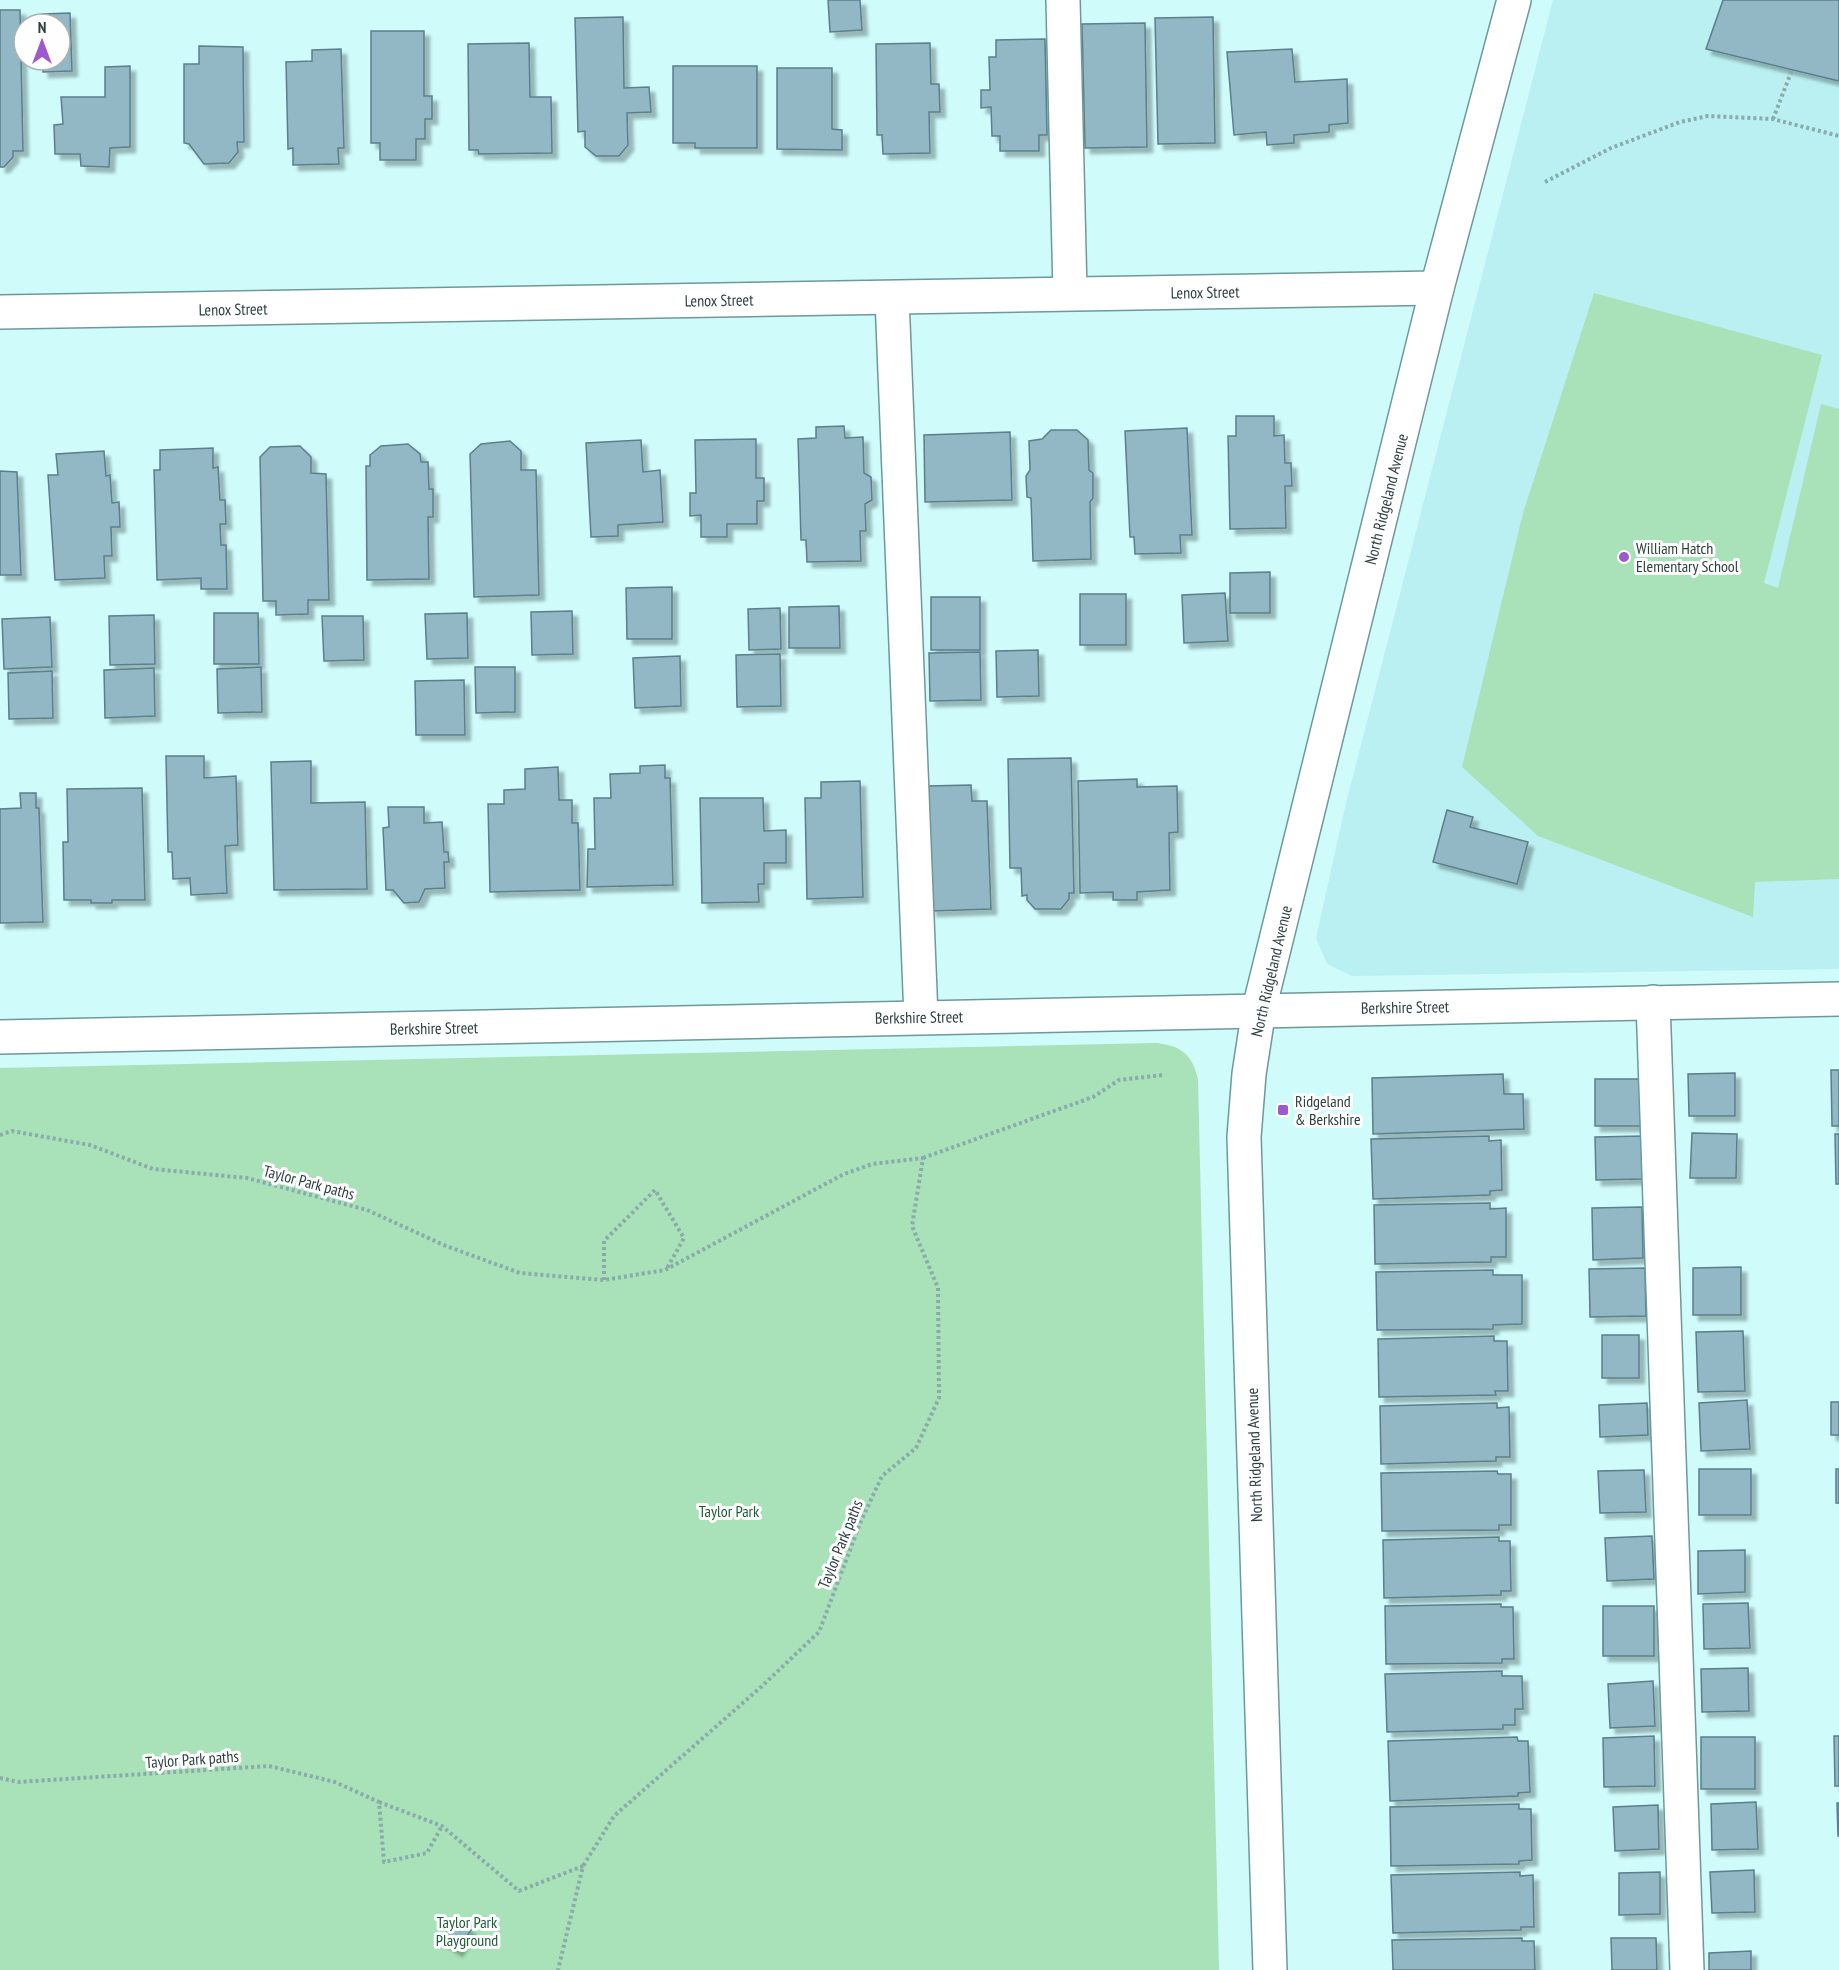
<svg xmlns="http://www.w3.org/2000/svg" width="1839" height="1970" font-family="'PT Sans Narrow',sans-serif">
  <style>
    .built { fill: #baf0f1 }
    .green { fill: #a9e1b8 }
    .building { fill: #92b8c5; stroke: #5b7f8b; stroke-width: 1.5; filter: url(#shadow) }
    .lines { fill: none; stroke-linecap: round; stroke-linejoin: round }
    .minor-casing { stroke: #6f9899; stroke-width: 36 }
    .path { stroke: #8aabab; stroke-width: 4; stroke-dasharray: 3 3; stroke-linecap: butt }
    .minor { stroke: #fff; stroke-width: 33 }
    .poi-dot { fill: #9f59ce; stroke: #fefefe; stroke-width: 2 }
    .labels { text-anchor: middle; stroke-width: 6; stroke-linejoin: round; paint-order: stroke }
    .street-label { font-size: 16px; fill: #2d3f3f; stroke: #fefefe }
    .poi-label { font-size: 16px; fill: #2d3f3f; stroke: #fefefe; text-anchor: start }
    .park-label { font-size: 16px; fill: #1b5c34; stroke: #fefefe }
  </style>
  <defs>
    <filter id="shadow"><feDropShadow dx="5.5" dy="5.5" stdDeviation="1.5" flood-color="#0004"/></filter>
  </defs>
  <rect width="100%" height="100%" fill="#cffbfb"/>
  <polygon class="built" points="1553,0 1839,0 1839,969 1352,976 1327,964 1316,938 1345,807"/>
  <g class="green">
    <polygon points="1594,293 1822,355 1764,583 1778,588 1821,404 1839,409 1839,879 1755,882 1753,917 1538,836 1462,767 1523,513"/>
    <path d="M 1157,1043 C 1182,1046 1192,1055 1198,1079 L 1219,1970 L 0,1970 L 0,1068 Z"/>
  </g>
  <g class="building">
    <polygon points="828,0 860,0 862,30 830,32"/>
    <polygon points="1723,0 1839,0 1839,81 1706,49"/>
    <polygon points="0,10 20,10 23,151 13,151 13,157 4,167 0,167"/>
    <polygon points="70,13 72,71 43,72 42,60 60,60 60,24 42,24 42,14"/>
    <polygon points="623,17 624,88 649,87 651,112 627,113 628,145 619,156 596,156 585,147 585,131 578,132 575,18"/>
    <polygon points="1213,17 1215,143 1158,144 1155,18"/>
    <polygon points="1145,23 1147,147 1085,148 1082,24"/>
    <polygon points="371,31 424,31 424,96 432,96 432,119 425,119 425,139 416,139 416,160 380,160 380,143 371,143"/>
    <polygon points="1045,39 1047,135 1039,135 1039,151 1000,151 1000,136 992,136 991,107 981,108 981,90 990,90 989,57 996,57 996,40"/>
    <polygon points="529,43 530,97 551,97 552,153 479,154 478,150 469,150 468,44"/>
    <polygon points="930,43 931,84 939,84 940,112 929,112 930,153 883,154 882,135 877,135 876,44"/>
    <polygon points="199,46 243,47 244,142 237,142 238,152 229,163 204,164 189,144 184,143 184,64 199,64"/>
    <polygon points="341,49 344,148 338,148 339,164 293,165 293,148 288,149 286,62 312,61 312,50"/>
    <polygon points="1292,49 1295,82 1347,79 1348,123 1329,125 1329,132 1294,135 1294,143 1267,145 1266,132 1234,135 1227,52"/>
    <polygon points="130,66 130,147 110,148 109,167 81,166 80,154 55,154 54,125 63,124 61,97 105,97 105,67"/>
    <polygon points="673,66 757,66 757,148 695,148 695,143 673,143"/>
    <polygon points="777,68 832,68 832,129 842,130 842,150 777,149"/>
    <polygon points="1236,416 1274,416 1274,436 1284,435 1285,463 1291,463 1292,486 1285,486 1286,528 1230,529 1228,436 1236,436"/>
    <polygon points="844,426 845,438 863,437 864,473 871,477 872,500 865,504 866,531 860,531 861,561 807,562 806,540 801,540 798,439 816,438 816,427"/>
    <polygon points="1187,428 1192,535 1180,535 1181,553 1135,554 1134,537 1130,537 1125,431"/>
    <polygon points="1051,430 1077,430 1088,440 1089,470 1093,473 1093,498 1090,502 1091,559 1033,561 1031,498 1027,497 1026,476 1030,470 1029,441 1042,439"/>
    <polygon points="1010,432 1012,500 925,502 924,435"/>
    <polygon points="756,439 756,478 764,478 764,501 757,501 757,524 727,524 727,537 701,537 701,515 690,516 690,493 696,493 695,440"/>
    <polygon points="641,440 643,472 660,470 663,522 618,525 618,536 591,537 586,443"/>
    <polygon points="510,441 521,451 521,470 536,470 539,595 474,597 470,454 481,444"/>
    <polygon points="408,444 420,454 421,462 428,462 429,489 433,489 433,517 428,517 429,579 367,580 366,466 370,466 370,455 381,446"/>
    <polygon points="300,446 311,457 311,473 326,474 329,600 308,600 308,614 276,615 276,601 263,601 260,457 270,447"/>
    <polygon points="213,448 213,468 218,467 220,500 225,500 226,524 220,524 221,545 226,545 227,589 201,589 201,578 157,580 154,470 160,470 160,450"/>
    <polygon points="104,451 106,476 110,475 112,503 119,502 120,527 111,527 112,556 104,556 105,578 55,580 48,475 58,475 56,454"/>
    <polygon points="0,471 17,472 21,575 0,575"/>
    <polygon points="1270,572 1270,613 1230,613 1230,573"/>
    <polygon points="672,587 672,639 627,639 626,588"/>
    <polygon points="1225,593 1228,641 1184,643 1182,595"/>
    <rect x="1080" y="594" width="46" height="51"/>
    <rect x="931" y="597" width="49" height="53"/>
    <polygon points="839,606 840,648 789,648 789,607"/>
    <polygon points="780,608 781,649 749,650 748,609"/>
    <polygon points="572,611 573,654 532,655 531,612"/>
    <polygon points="214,613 258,613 259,664 214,664"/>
    <polygon points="467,613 468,658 427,659 425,614"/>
    <polygon points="154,615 155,664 110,665 109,616"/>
    <polygon points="322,616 363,616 364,660 324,661"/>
    <polygon points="50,617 52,667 4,669 2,619"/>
    <polygon points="1038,650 1039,696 997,697 996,651"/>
    <polygon points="980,652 981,700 930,701 929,653"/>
    <polygon points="780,654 781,706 737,707 736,655"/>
    <polygon points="680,656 681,706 635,708 633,658"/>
    <polygon points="261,667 262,712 218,713 217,669"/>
    <polygon points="475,667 515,667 515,712 476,713"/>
    <polygon points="154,668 155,716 105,718 104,670"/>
    <polygon points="52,671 53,718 9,719 8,673"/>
    <polygon points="464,680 465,735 416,735 415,681"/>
    <polygon points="166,756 204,756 204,778 236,776 238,845 225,846 227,893 191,895 190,878 173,879 172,852 168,852"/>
    <polygon points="1071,758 1074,893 1069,893 1069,899 1061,909 1035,909 1027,900 1027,895 1022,896 1021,868 1010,868 1008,759"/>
    <polygon points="311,761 311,803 365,802 367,889 274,890 271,762"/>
    <polygon points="665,765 665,778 670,778 673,885 587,887 588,849 595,849 594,798 611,798 610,774 640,773 640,766"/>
    <polygon points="558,767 559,800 572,800 572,823 578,823 580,890 490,892 488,804 504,804 504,790 525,789 525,769"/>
    <polygon points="1137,779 1137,787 1177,786 1178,832 1169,833 1170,890 1137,892 1137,900 1113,900 1113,892 1080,893 1078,781"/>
    <polygon points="860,781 863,897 807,899 805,798 821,798 821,782"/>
    <polygon points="971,785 972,801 987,801 991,909 931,911 927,786"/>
    <polygon points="142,788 145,900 112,900 112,903 91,903 91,900 64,900 63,842 68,842 67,789"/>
    <polygon points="20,793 36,793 36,808 39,808 43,922 0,923 0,809 21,808"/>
    <polygon points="700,798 763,798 764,831 786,830 786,863 764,863 764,884 758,884 759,902 702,903"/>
    <polygon points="388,807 424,807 424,823 442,822 444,852 448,852 449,862 444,862 445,888 425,889 419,902 404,903 393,890 386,890 383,828 389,827"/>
    <polygon points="1447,810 1473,817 1470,827 1528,842 1517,884 1433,862"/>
    <polygon points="1831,1070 1839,1070 1839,1126 1832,1126"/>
    <polygon points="1735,1073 1735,1116 1689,1116 1688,1074"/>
    <polygon points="1503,1074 1504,1094 1523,1094 1524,1129 1373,1134 1372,1078"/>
    <rect x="1595" y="1079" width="46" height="47"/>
    <polygon points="1692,1133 1737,1134 1736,1178 1690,1178"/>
    <polygon points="1835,1134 1839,1134 1839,1184 1836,1184"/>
    <polygon points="1489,1136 1489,1141 1501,1140 1502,1190 1490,1191 1490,1195 1373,1199 1371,1139"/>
    <polygon points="1642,1136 1642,1179 1596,1180 1595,1137"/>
    <polygon points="1490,1203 1490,1209 1506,1208 1506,1257 1491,1257 1491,1262 1375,1264 1374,1205"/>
    <polygon points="1642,1207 1643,1258 1593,1260 1592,1208"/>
    <polygon points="1741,1267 1741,1315 1693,1315 1693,1268"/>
    <polygon points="1645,1268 1646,1316 1590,1317 1589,1269"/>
    <polygon points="1493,1270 1493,1275 1522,1275 1522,1324 1493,1325 1493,1329 1377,1330 1376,1272"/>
    <polygon points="1743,1331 1745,1391 1698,1392 1696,1332"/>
    <rect x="1602" y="1335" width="37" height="43"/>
    <polygon points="1494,1336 1494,1341 1507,1341 1508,1391 1495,1391 1496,1395 1379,1397 1378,1339"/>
    <polygon points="1747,1400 1750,1449 1701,1451 1699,1403"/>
    <rect x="1831" y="1402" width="8" height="33"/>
    <polygon points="1497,1403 1497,1408 1509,1407 1510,1457 1496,1457 1496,1461 1381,1464 1380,1406"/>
    <polygon points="1647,1403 1648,1435 1600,1437 1599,1405"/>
    <rect x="1699" y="1469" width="52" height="46"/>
    <rect x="1836" y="1469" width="3" height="34"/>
    <polygon points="1644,1470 1646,1512 1600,1513 1598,1471"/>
    <polygon points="1497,1471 1498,1474 1511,1474 1511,1525 1499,1525 1499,1530 1382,1531 1381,1473"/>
    <polygon points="1652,1536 1654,1579 1607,1581 1605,1538"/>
    <polygon points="1499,1537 1499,1541 1510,1541 1511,1591 1501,1591 1501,1595 1384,1598 1383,1540"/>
    <polygon points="1745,1550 1745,1592 1698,1594 1698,1551"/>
    <polygon points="1748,1603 1750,1648 1704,1649 1703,1604"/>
    <polygon points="1501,1604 1501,1607 1513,1607 1514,1659 1502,1659 1502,1663 1386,1664 1385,1606"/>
    <rect x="1603" y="1606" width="51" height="50"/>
    <polygon points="1748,1668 1749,1711 1702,1712 1701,1669"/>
    <polygon points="1502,1671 1502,1676 1522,1676 1523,1709 1515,1709 1515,1725 1503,1725 1503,1729 1387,1732 1385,1674"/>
    <polygon points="1653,1681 1655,1726 1610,1728 1608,1684"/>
    <polygon points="1654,1736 1655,1786 1604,1787 1603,1738"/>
    <polygon points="1834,1736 1839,1736 1839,1786 1835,1786"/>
    <polygon points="1517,1737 1518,1741 1528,1741 1530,1792 1518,1793 1518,1796 1390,1801 1388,1741"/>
    <rect x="1701" y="1737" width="54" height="52"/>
    <polygon points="1756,1802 1758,1849 1712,1850 1711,1804"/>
    <polygon points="1837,1803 1839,1803 1839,1836 1838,1836"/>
    <polygon points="1519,1804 1519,1809 1531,1809 1532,1860 1519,1861 1519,1864 1391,1866 1390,1807"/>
    <polygon points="1658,1805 1659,1849 1615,1851 1613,1807"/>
    <polygon points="1754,1870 1755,1912 1712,1913 1710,1872"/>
    <polygon points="1520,1872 1520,1876 1533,1875 1534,1927 1521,1927 1521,1930 1393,1933 1391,1875"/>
    <polygon points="1660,1872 1660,1914 1619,1915 1619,1873"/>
    <polygon points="455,1920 471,1930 457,1951 441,1941"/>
    <polygon points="1522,1938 1522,1941 1534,1941 1535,1970 1393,1970 1392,1940"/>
    <polygon points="1611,1938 1656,1938 1657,1970 1612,1970"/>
    <polygon points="1751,1951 1751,1970 1709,1970 1709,1953"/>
  </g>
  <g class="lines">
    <g class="minor-casing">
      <g id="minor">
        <polyline points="1063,0 1070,293"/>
        <polyline points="892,298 921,1017"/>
        <polyline points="0,312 1437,288"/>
        <polyline points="1653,1002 1687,1970"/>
        <polyline points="0,1037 1839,999"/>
        <polyline points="1270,1970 1244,1137 1249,1074 1259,1009 1437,288 1514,0"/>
      </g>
    </g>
    <g class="path">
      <polyline points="1773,119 1792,70"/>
      <polyline points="1545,182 1611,148 1680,122 1708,116 1773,119 1839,136"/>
      <polyline points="0,1135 12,1131 90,1145 153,1169 247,1178 367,1210 446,1246 520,1273 604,1280 665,1270 844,1174 872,1164 923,1158 912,1226 938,1288 939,1398 916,1448 882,1476 861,1521 819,1632 761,1687 614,1816 583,1866"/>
      <polyline points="923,1158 1093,1097 1119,1080 1163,1075"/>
      <polyline points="604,1280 604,1241 655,1190 684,1238 666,1270"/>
      <polyline points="0,1778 18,1782 269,1766 335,1782 379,1802 384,1862 427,1853 442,1826"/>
      <polyline points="379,1802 442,1826 519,1891 583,1866 558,1970"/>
    </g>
    <use href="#minor" class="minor"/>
  </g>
  <g class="poi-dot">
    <circle cx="1624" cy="557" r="6"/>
    <rect x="1277" y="1104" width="12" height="12" rx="3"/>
  </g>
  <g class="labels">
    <g class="street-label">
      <text transform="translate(1205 292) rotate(-1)" y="6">Lenox Street</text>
      <text transform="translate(719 300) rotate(-1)" y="6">Lenox Street</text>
      <text transform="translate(233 309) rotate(-1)" y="6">Lenox Street</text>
      <text transform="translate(1386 499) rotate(-76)" y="6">North Ridgeland Avenue</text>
      <text transform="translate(1271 971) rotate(-77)" y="6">North Ridgeland Avenue</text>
      <text transform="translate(1405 1007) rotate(-1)" y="6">Berkshire Street</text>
      <text transform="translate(919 1017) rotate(-1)" y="6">Berkshire Street</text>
      <text transform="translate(434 1028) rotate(-1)" y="6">Berkshire Street</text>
      <text transform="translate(309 1182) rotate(15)" y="6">Taylor Park paths</text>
      <text transform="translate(1254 1455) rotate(-92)" y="6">North Ridgeland Avenue</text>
      <text transform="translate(840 1544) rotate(-68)" y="6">Taylor Park paths</text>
      <text transform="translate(192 1759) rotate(-4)" y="6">Taylor Park paths</text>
    </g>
    <g class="poi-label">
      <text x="1636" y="554">William Hatch<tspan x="1636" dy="18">Elementary School</tspan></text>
      <text x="1295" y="1107">Ridgeland<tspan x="1295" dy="18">&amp; Berkshire</tspan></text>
    </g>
    <g class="park-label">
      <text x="729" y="1517">Taylor Park</text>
      <text x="467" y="1928">Taylor Park<tspan x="467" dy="18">Playground</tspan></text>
    </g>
  </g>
  <g transform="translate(42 42)"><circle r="28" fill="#fefefe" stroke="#aab2b2" stroke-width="1.5"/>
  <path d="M0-4.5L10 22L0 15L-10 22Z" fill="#9f59ce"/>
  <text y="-9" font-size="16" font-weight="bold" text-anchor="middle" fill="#2d3f3f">N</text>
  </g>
</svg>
